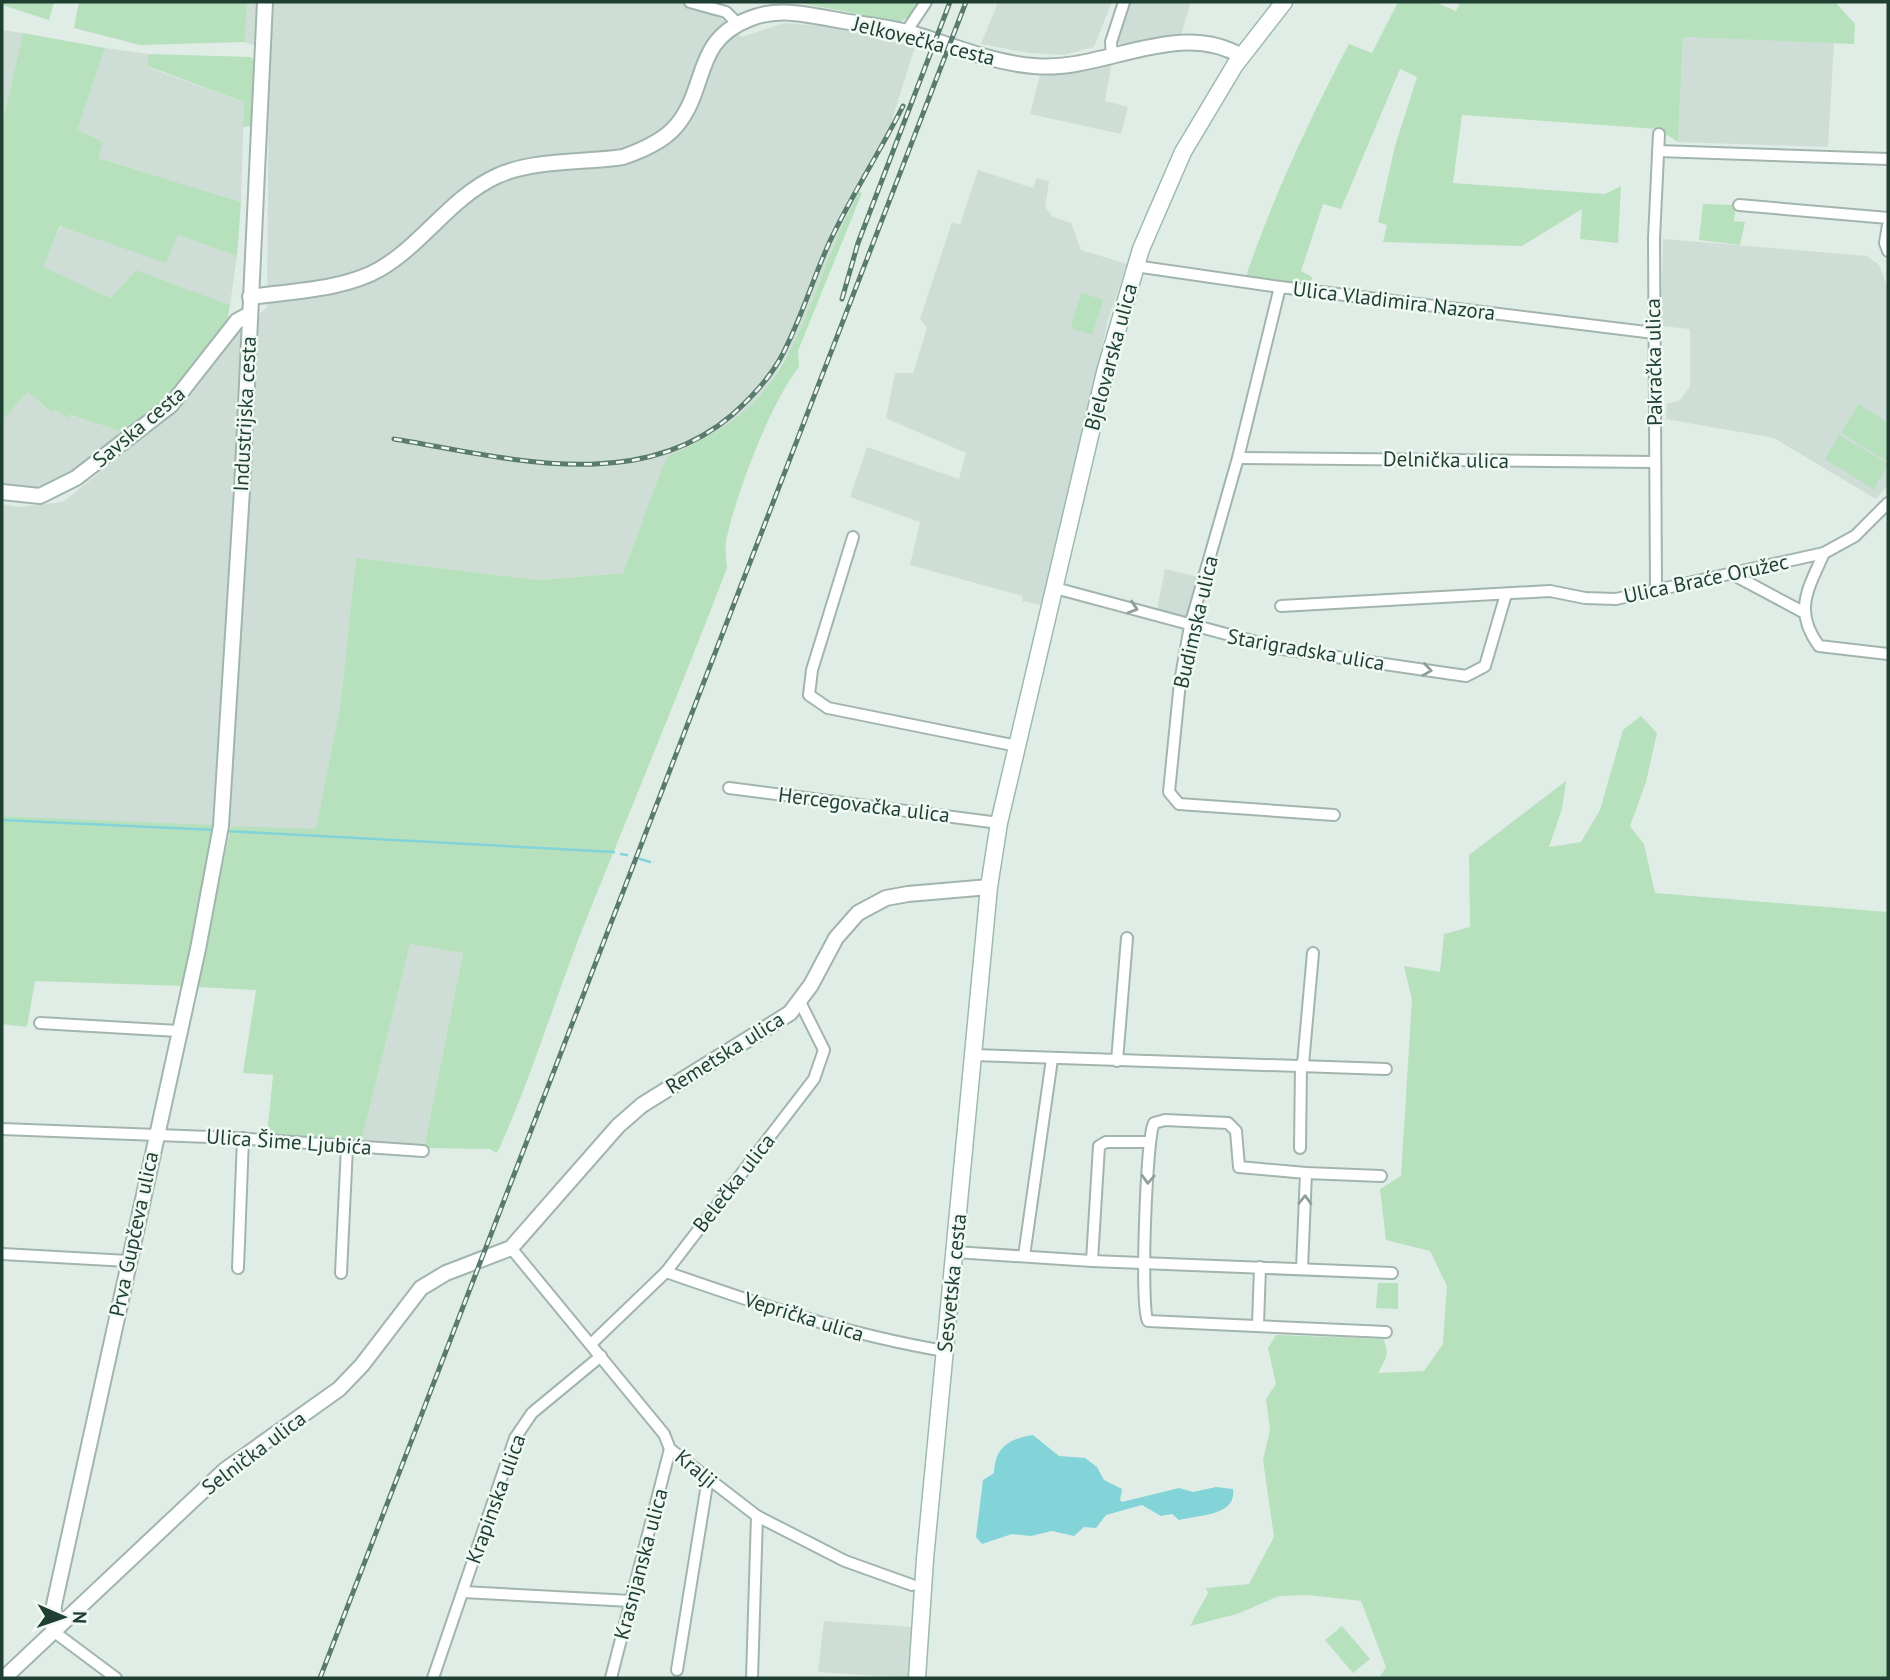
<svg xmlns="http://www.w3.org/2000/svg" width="1890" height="1680" font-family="'PT Sans',sans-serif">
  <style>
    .built { fill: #ceddd5 }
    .green { fill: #b7e0bd }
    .water { fill: #82d4d8 }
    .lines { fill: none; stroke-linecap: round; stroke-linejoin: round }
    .stream { stroke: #82d4d8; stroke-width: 2.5 }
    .minor-casing { stroke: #a2b5ad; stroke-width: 14 }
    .tertiary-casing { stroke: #a2b5ad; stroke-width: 18 }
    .secondary-casing { stroke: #9dbaad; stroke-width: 19 }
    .minor { stroke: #fff; stroke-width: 10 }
    .tertiary { stroke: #fff; stroke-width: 14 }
    .secondary { stroke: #fff; stroke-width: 16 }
    .rail-casing { stroke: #597b6e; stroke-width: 5 }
    .rail { stroke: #f1f9f4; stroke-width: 2.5; stroke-dasharray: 8; stroke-linecap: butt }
    .oneway { stroke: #8f9f99 }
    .labels { text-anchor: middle; stroke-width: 5; stroke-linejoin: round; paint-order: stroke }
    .street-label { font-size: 21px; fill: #1f3f33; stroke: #f1f9f4 }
  </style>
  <rect width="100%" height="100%" fill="#e0ede6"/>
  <g class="built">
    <polygon points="247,2 703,2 741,37 785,23 831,27 915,47 890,126 834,244 796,341 768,386 746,410 719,431 666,459 623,573 540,580 356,558 340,707 316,830 2,816 2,504 19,507 63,502 158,425 195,389 229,343 267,307 269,51 245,42"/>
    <polygon points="998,2 1112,2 1094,47 1064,55 1029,53 981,44"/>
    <polygon points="1129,2 1191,2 1180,38 1121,45 1117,41"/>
    <polygon points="2,30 23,33 2,125"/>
    <polygon points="1683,37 1834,43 1828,147 1678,142"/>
    <polygon points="105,48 149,54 147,67 244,102 241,202 98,158 77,130"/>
    <polygon points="1112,61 1105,101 1128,107 1121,134 1030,114 1040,75 1077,72"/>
    <polygon points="978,170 1033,188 1037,178 1049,182 1045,207 1053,217 1071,223 1081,250 1127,264 1108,320 1045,606 1022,601 1023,596 910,565 920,522 850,497 867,447 959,479 966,453 886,418 895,373 913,373 927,328 920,319 952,222 960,225"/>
    <polygon points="61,226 165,262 178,235 237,256 230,305 136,270 111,298 42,267"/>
    <polygon points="1663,239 1867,256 1879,265 1888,288 1888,485 1876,499 1774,438 1666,419 1667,404 1680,400 1690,387 1690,329 1661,326"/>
    <polygon points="27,392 50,412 54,409 68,417 69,415 123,432 55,483 33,490 2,485 2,421"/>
    <polygon points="1165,569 1198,577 1187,619 1157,609"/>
    <polygon points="410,944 463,953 424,1148 361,1143"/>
    <polygon points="824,1621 914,1627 912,1678 818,1672"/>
  </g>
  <g class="green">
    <polygon points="2,2 54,2 49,20 2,5"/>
    <polygon points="79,2 247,2 245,42 140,45 74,28"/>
    <polygon points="795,2 920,2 910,16 900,22"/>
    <path d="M 1398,2 L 1435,2 L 1456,11 L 1460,2 L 1835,2 L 1855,24 L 1854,44 L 1683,37 L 1678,142 L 1658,129 L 1462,115 L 1453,183 L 1605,194 L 1621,186 L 1618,243 L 1580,239 L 1582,209 L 1522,246 L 1383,242 L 1387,225 L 1378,222 L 1395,146 L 1417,77 L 1400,69 L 1341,209 L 1323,204 L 1301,271 L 1312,277 L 1311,284 L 1246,276 C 1274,195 1309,120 1349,44 L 1372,53 Z"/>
    <polygon points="23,33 105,48 77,130 103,142 98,158 241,202 237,256 178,235 166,263 60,226 43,267 111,298 136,270 230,305 227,324 167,401 123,432 70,415 68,418 54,409 51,412 27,392 2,421 2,125"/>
    <polygon points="149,54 251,57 256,64 253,126 243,127 244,102 147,66"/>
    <path d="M 859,191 L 862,193 L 798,351 L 799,367 C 771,401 735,497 726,541 C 725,550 726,560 727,568 C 683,683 636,796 590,910 C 558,989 534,1071 499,1149 L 496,1153 L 490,1149 L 424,1148 L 463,953 L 410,944 L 361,1143 L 267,1135 L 273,1075 L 243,1073 L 256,990 L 197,987 L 231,826 L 316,829 L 340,707 L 356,558 L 540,580 L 623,573 L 666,458 C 693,444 720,432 743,412 C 794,369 809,303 834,245 C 841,227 851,209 859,191 Z"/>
    <polygon points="1703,204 1736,205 1734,221 1745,222 1740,245 1699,240"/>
    <polygon points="1081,293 1103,300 1092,335 1071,328"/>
    <polygon points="1859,404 1888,423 1888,462 1841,433"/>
    <polygon points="1839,435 1888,464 1874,489 1825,459"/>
    <path d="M 1641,716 L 1657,733 L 1646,782 L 1630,826 L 1644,844 L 1655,893 L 1888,912 L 1888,1678 L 1379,1678 L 1386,1667 L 1361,1601 L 1308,1595 L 1279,1596 L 1237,1614 L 1190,1626 L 1208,1593 L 1206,1588 L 1249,1584 L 1274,1537 L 1263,1460 L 1270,1430 L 1266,1399 L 1276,1384 L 1268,1348 L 1276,1335 L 1383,1339 C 1391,1354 1385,1360 1378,1373 L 1424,1371 L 1443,1344 L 1447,1286 L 1430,1251 L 1386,1240 L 1380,1189 L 1401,1176 L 1412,1000 L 1404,966 L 1440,972 L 1444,934 L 1470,927 L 1469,855 L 1566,781 L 1562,809 L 1549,847 L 1581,842 L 1600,810 L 1623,730 Z"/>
    <polygon points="2,816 215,825 183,986 35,981 27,1027 2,1024"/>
    <polygon points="1378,1283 1398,1283 1398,1309 1376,1308"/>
    <polygon points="1342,1626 1370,1659 1353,1673 1325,1640"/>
  </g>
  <path class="water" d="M 1033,1435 L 1059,1456 L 1085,1458 L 1097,1467 L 1104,1480 L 1122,1489 L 1120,1500 L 1122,1502 L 1179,1488 L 1193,1492 L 1216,1487 L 1233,1489 C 1237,1516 1197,1515 1179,1520 L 1172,1514 L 1161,1516 L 1142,1505 L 1106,1515 L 1096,1528 L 1084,1527 L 1074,1536 L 1052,1531 L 1031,1536 L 1012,1534 L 982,1544 L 976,1537 L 983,1480 L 994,1473 C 995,1447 1009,1439 1033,1435 Z"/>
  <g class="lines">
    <g class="stream">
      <polyline points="2,820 216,830"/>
      <polyline points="226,831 614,852"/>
      <polyline points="621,854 627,855"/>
      <polyline points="640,859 650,862"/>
    </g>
    <g class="minor-casing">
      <g id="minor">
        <polyline points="690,2 726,12 738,24"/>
        <polyline points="906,32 926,2"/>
        <polyline points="1112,56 1111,42 1124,2"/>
        <polyline points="1658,151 1888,159"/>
        <polyline points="1739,205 1888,218"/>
        <polyline points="1888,225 1885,243 1888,251"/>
        <polyline points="1135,266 1280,287 1654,333"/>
        <polyline points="1280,287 1238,458 1190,626 1180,682 1169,792 1179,804 1334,815"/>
        <polyline points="1238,458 1655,462"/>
        <polyline points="853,537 812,670 809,695 828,708 1017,746"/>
        <path d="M 1824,553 C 1808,589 1793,611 1819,646 L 1888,654"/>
        <polyline points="1732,574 1803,612"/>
        <polyline points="1055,588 1282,649 1466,676 1485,666 1506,594"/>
        <polyline points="1656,589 1654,238 1659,134"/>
        <polyline points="1281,606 1550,591 1585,598 1616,599 1824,553 1855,536 1888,503"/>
        <polyline points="729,788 999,823"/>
        <polyline points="40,1023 178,1031"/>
        <polyline points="973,1055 1386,1069"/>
        <polyline points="1117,1061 1127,938"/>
        <polyline points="1303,1064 1313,953"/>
        <polyline points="2,1129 235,1138 423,1151"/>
        <polyline points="1300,1148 1301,1064"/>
        <polyline points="1306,1173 1381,1176"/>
        <polyline points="511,1248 664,1434 670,1449 757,1516 845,1561 912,1585"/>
        <polyline points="955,1252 1092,1261 1392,1273"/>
        <polyline points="2,1254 128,1261"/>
        <polyline points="1024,1256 1052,1059"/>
        <polyline points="1092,1261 1099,1146 1106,1142 1150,1142"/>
        <polyline points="238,1268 243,1138"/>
        <path d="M 1302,1269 L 1306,1173 L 1239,1167 L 1236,1131 L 1228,1123 L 1165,1120 L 1154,1123 C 1146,1138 1140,1310 1148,1321 L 1386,1332"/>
        <path d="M 666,1272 C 758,1304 848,1335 945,1351"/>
        <polyline points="341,1273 347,1147"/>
        <polyline points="1258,1325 1260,1267"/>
        <polyline points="591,1344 666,1272 814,1079 824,1050 800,1002"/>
        <polyline points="463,1592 631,1601"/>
        <polyline points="53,1631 116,1678"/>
        <polyline points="677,1670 708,1478"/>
        <polyline points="433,1678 515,1438 532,1413 601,1356"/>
        <polyline points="611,1678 670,1449"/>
        <polyline points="752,1678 757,1516"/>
      </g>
    </g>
    <g class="tertiary-casing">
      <g id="tertiary">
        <path d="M 250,297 C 291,291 344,290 380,269 C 423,244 451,197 497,176 C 534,159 583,163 623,157 C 643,150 664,141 677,125 C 708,87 693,41 749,19 C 778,7 803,14 832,19 C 858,24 886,26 911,33 C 951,45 993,63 1034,66 C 1101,73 1177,18 1241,56"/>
        <polyline points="2,492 40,496 76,478 171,405 237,321 250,314"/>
        <polyline points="53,1631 54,1605 198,949 221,826 242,490 265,2"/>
        <polyline points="4,1678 225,1470 339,1389 362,1365 421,1288 446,1273 511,1248 618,1126 642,1105 790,1013 811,985 836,938 858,913 886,898 908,894 989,887"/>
      </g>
    </g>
    <g class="secondary-casing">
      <polyline id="secondary" points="917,1678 925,1559 989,887 999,823 1105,372 1141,249 1183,152 1235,65 1284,2"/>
    </g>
    <use href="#minor" class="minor"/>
    <use href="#tertiary" class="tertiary"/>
    <use href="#secondary" class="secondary"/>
    <g class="rail-casing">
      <g id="rail">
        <polyline points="842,299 858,243 950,2"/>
        <path d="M 394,439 C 504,457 637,496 732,415 C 750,399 768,380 780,359 C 801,321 812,280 830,241 C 852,194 880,152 903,106"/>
        <polyline points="320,1678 966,2"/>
      </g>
    </g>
    <use href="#rail" class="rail"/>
  </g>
  <defs><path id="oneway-chevron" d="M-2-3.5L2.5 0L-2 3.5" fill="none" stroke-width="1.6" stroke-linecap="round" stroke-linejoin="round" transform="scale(1.75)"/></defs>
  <g class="oneway">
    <use href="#oneway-chevron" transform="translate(1133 608) rotate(18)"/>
    <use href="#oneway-chevron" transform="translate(1427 670) rotate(8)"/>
    <use href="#oneway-chevron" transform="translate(1148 1179) rotate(93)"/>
    <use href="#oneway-chevron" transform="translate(1305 1200) rotate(-88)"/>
  </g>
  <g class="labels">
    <g class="street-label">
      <text transform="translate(924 41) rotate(14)" y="7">Jelkovečka cesta</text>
      <text transform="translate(1394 301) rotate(7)" y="7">Ulica Vladimira Nazora</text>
      <text transform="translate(1111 357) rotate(-75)" y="7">Bjelovarska ulica</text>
      <text transform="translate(1654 362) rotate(-91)" y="7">Pakračka ulica</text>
      <text transform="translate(245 414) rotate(-87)" y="7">Industrijska cesta</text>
      <text transform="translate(139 427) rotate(-40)" y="7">Savska cesta</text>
      <text transform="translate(1446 460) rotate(1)" y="7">Delnička ulica</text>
      <text transform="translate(1706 579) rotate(-12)" y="7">Ulica Braće Oružec</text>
      <text transform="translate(1196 622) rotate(-77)" y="7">Budimska ulica</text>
      <text transform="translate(1306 650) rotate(10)" y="7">Starigradska ulica</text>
      <text transform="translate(864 805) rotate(7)" y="7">Hercegovačka ulica</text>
      <text transform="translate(725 1053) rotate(-32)" y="7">Remetska ulica</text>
      <text transform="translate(289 1142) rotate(4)" y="7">Ulica Šime Ljubića</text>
      <text transform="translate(734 1183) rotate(-52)" y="7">Belečka ulica</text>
      <text transform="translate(134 1234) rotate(-78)" y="7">Prva Gupčeva ulica</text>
      <text transform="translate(952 1283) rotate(-84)" y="7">Sesvetska cesta</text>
      <text transform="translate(804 1317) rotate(17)" y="7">Veprička ulica</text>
      <text transform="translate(254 1453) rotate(-37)" y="7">Selnička ulica</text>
      <text transform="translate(696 1469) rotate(40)" y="7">Kralji</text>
      <text transform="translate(496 1499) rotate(-70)" y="7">Krapinska ulica</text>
      <text transform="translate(641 1564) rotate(-75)" y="7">Krasnjanska ulica</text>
    </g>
  </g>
  <rect width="1890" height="1680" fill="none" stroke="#1f3f33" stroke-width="7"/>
  <g transform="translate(63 1617) rotate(92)" stroke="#f1f9f4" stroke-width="5" paint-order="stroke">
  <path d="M0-5L12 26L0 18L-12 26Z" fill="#1f3f33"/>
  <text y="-10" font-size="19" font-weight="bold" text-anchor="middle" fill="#1f3f33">N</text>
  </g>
</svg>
